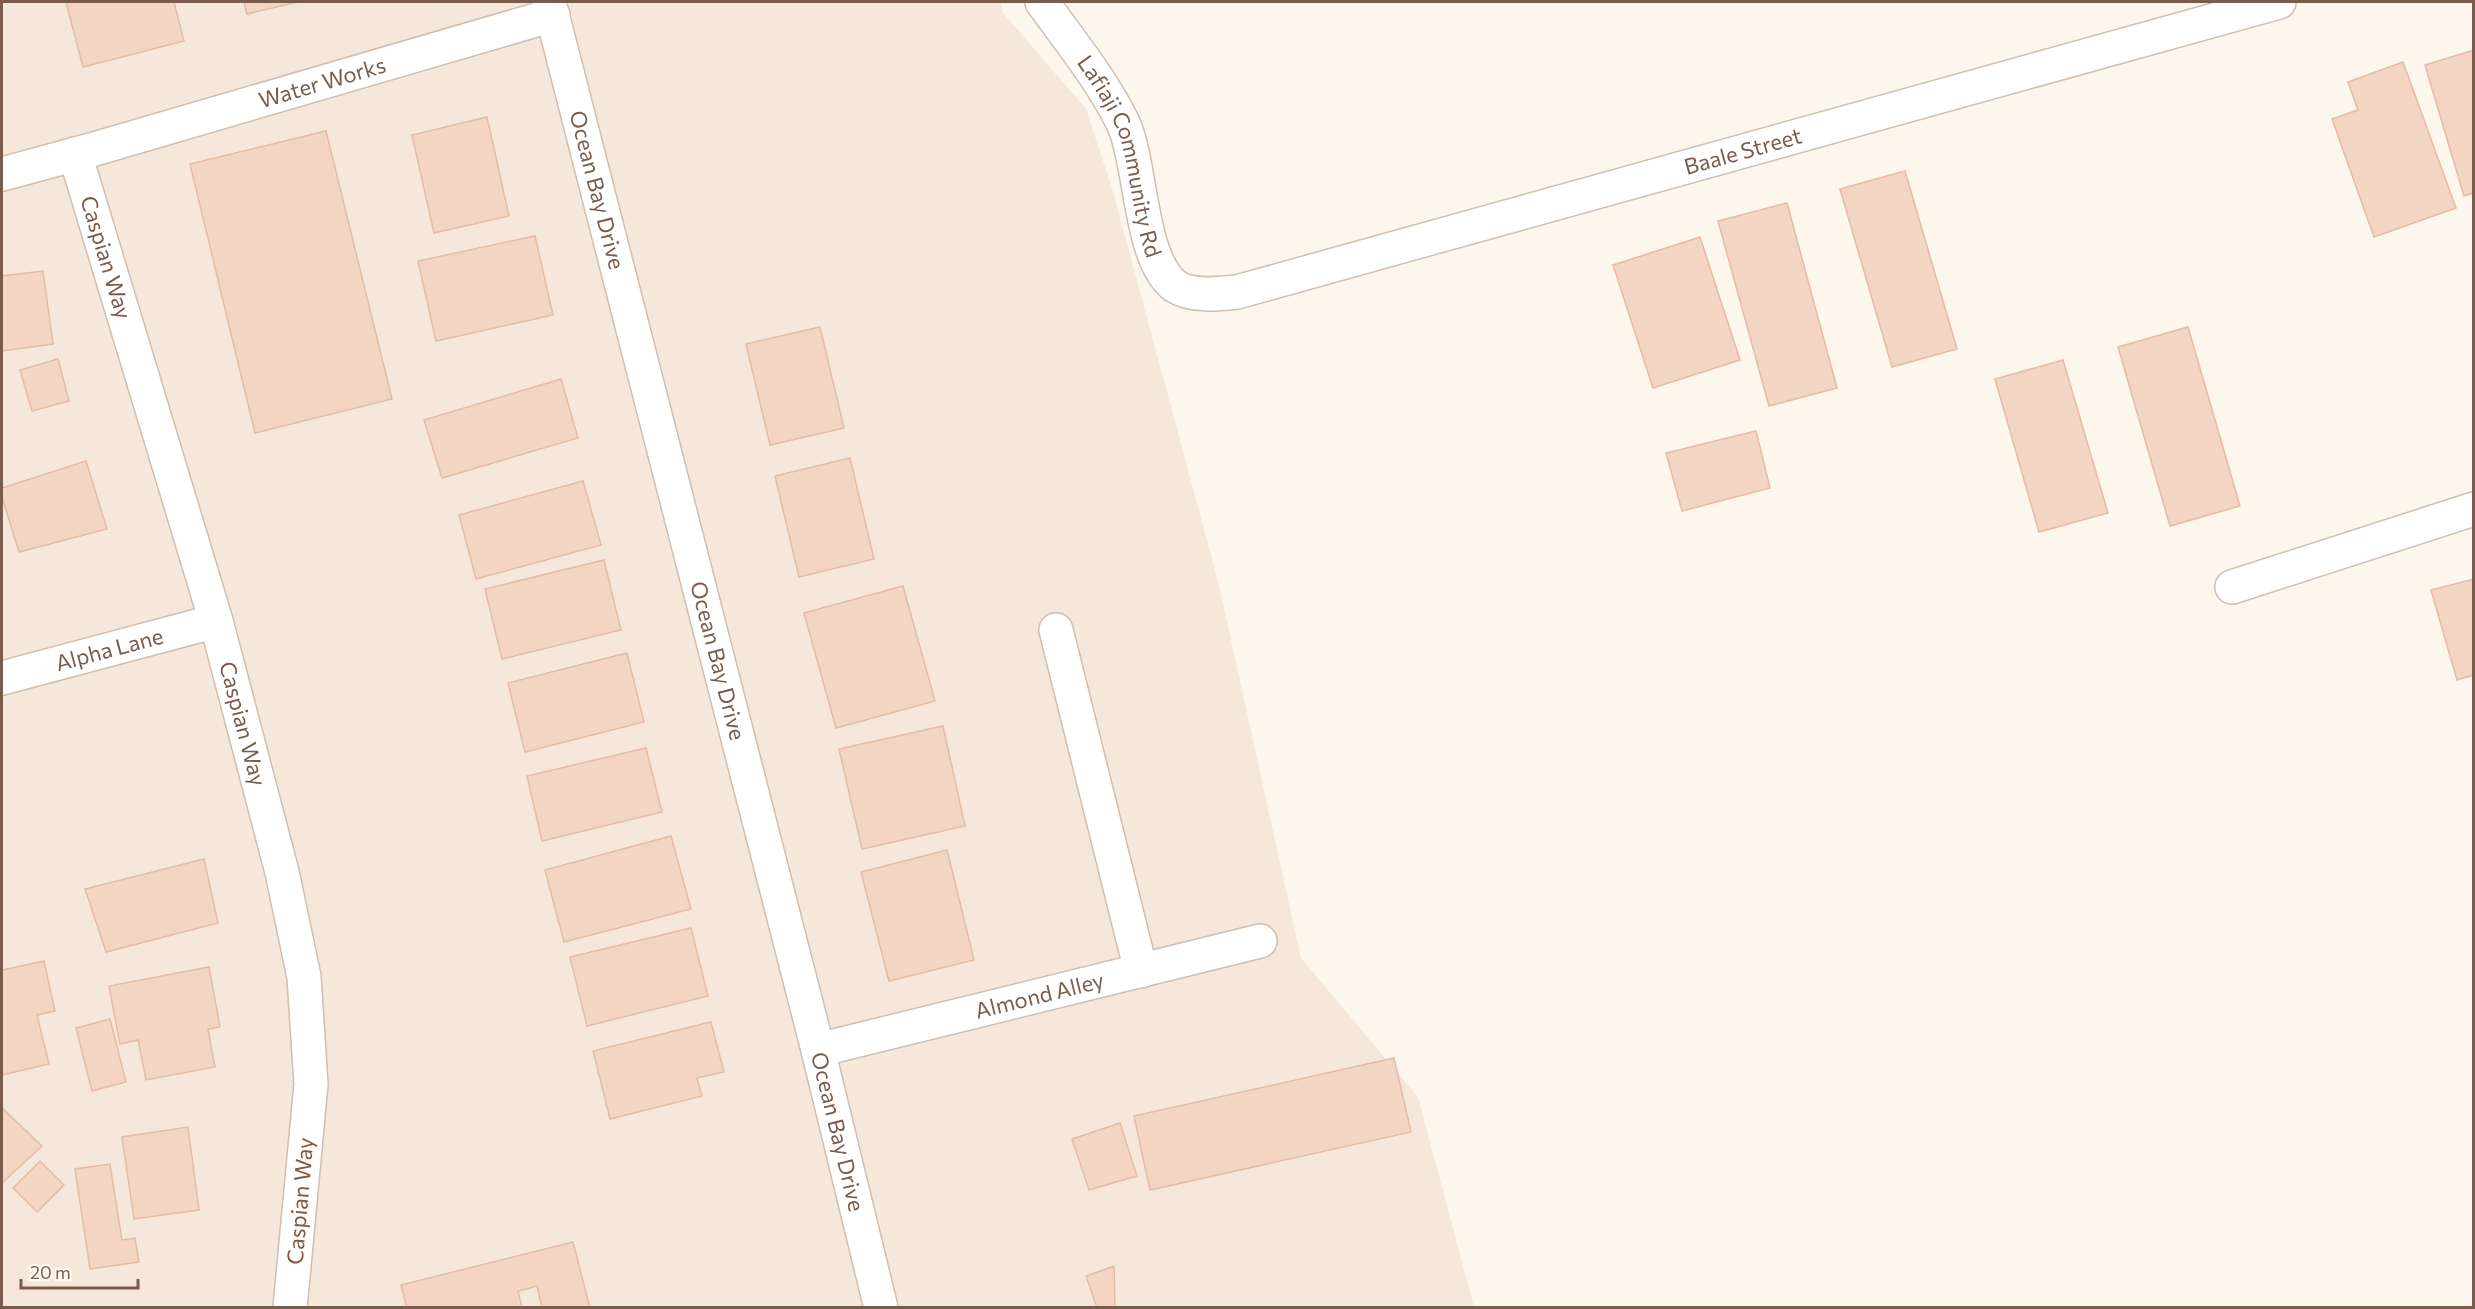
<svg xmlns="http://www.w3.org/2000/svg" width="2475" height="1309" font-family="Commissioner,sans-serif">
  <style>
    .residential { fill: #f5e8da }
    .building { fill: #f3d5c3; stroke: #e6bba3; stroke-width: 1.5 }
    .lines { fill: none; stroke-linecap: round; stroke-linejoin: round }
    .street-casing { stroke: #d1beb0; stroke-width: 36 }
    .street { stroke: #fff; stroke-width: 33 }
    .labels { text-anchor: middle; stroke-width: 4.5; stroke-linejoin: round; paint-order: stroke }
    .street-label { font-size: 22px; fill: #7a5c4d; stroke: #fffaf3 }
  </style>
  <rect width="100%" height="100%" fill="#fdf6ec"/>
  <polygon class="residential" points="2,2 1000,2 1003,13 1086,109 1112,188 1218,581 1301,958 1418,1097 1474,1307 2,1308"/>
  <g class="building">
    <polygon points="66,2 174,2 184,41 83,67"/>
    <polygon points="244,2 298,2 247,14"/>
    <polygon points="2474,50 2474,193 2464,196 2425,65"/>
    <polygon points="2403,62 2456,208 2374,237 2332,119 2358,110 2348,82"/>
    <polygon points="487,117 509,216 434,233 412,135"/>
    <polygon points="326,131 392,399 255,433 190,164"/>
    <polygon points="1905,171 1957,349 1892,367 1840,189"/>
    <polygon points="1787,203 1837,388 1769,406 1718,221"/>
    <polygon points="535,236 553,315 436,341 418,261"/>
    <polygon points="1700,237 1740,360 1653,388 1613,265"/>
    <polygon points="43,271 53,344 2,351 2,276"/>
    <polygon points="820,327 844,428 770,445 746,344"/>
    <polygon points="2188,327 2240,506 2170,526 2118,347"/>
    <polygon points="58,359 69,401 32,411 20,370"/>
    <polygon points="2063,360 2108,513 2039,532 1995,379"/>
    <polygon points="561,379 578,438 442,478 424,420"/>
    <polygon points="1756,431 1770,488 1682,511 1666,453"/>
    <polygon points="850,458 874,559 799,577 775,476"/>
    <polygon points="86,461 107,529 19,552 2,497 2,488"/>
    <polygon points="583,481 601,545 476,579 459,515"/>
    <polygon points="604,560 621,630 502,659 485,589"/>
    <polygon points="2474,579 2474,675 2457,680 2431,590"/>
    <polygon points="903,586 935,701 836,728 804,613"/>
    <polygon points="627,653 644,722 525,752 508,683"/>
    <polygon points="943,726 965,826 862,849 839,749"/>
    <polygon points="646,748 662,812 542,841 527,776"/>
    <polygon points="671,836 691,909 564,942 545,870"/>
    <polygon points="947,850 974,960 889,981 861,872"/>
    <polygon points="204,859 218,923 106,952 85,889"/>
    <polygon points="691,928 708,996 587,1026 570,957"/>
    <polygon points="44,961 55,1011 37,1015 49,1064 2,1075 2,970"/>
    <polygon points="209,967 220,1027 208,1029 215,1067 146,1080 138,1040 120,1044 109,986"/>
    <polygon points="110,1019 126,1082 92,1091 76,1028"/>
    <polygon points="711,1022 724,1072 697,1078 702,1096 610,1119 593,1051"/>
    <polygon points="1394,1058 1411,1132 1150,1190 1134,1116"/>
    <polygon points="2,1108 42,1146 2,1183"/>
    <polygon points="1120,1123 1137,1176 1089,1190 1072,1139"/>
    <polygon points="188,1127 199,1210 134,1219 122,1137"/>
    <polygon points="40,1161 64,1185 37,1212 13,1188"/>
    <polygon points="110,1164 122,1240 135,1238 139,1262 90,1269 75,1169"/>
    <polygon points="573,1242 590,1308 542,1308 537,1286 518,1291 522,1308 407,1308 401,1285"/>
    <polygon points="1114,1266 1115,1307 1097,1308 1086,1276"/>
  </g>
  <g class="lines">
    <g class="street-casing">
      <g id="street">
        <path id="s1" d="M 549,2 L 818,1050 L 881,1308"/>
        <path id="s2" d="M 1042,2 C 1070,41 1102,80 1123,123 C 1142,164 1139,259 1175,286 C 1191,297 1219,294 1237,292 L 2279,2"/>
        <path id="s3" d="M 75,154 L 216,621 L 282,872 L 304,977 L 311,1084 L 290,1308"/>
        <path id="s4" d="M 2,174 L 91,150 L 553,15"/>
        <polyline points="2232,587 2474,509"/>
        <polyline points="1056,630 1141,971"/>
        <path id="s5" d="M 2,678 L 216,621"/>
        <path id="s6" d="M 818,1050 L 1260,941"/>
      </g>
    </g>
    <use href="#street" class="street"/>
  </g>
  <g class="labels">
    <g class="street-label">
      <text dy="8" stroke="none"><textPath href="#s4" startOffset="333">Water Works</textPath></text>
      <text dy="8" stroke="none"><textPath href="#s2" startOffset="908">Baale Street</textPath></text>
      <text dy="8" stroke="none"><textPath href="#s2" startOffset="176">Lafiaji Community Rd</textPath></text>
      <text dy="8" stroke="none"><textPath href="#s1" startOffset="194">Ocean Bay Drive</textPath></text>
      <text dy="8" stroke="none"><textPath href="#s3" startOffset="108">Caspian Way</textPath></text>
      <text dy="8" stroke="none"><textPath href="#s5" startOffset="111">Alpha Lane</textPath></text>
      <text dy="8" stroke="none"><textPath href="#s1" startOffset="680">Ocean Bay Drive</textPath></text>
      <text dy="8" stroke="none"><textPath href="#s3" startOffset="594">Caspian Way</textPath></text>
      <text dy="8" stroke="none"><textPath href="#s6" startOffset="228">Almond Alley</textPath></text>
      <text dy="8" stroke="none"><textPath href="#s1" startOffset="1166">Ocean Bay Drive</textPath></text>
      <text transform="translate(300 1201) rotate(-85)" y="8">Caspian Way</text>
    </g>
  </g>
  <rect width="2475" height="1309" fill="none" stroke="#7a5c4d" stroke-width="6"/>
  <path d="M21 1279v9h117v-9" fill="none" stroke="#7a5c4d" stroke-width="3"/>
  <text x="30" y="1279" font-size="18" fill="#7a5c4d" stroke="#fffaf3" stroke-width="4.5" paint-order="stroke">20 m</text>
</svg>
